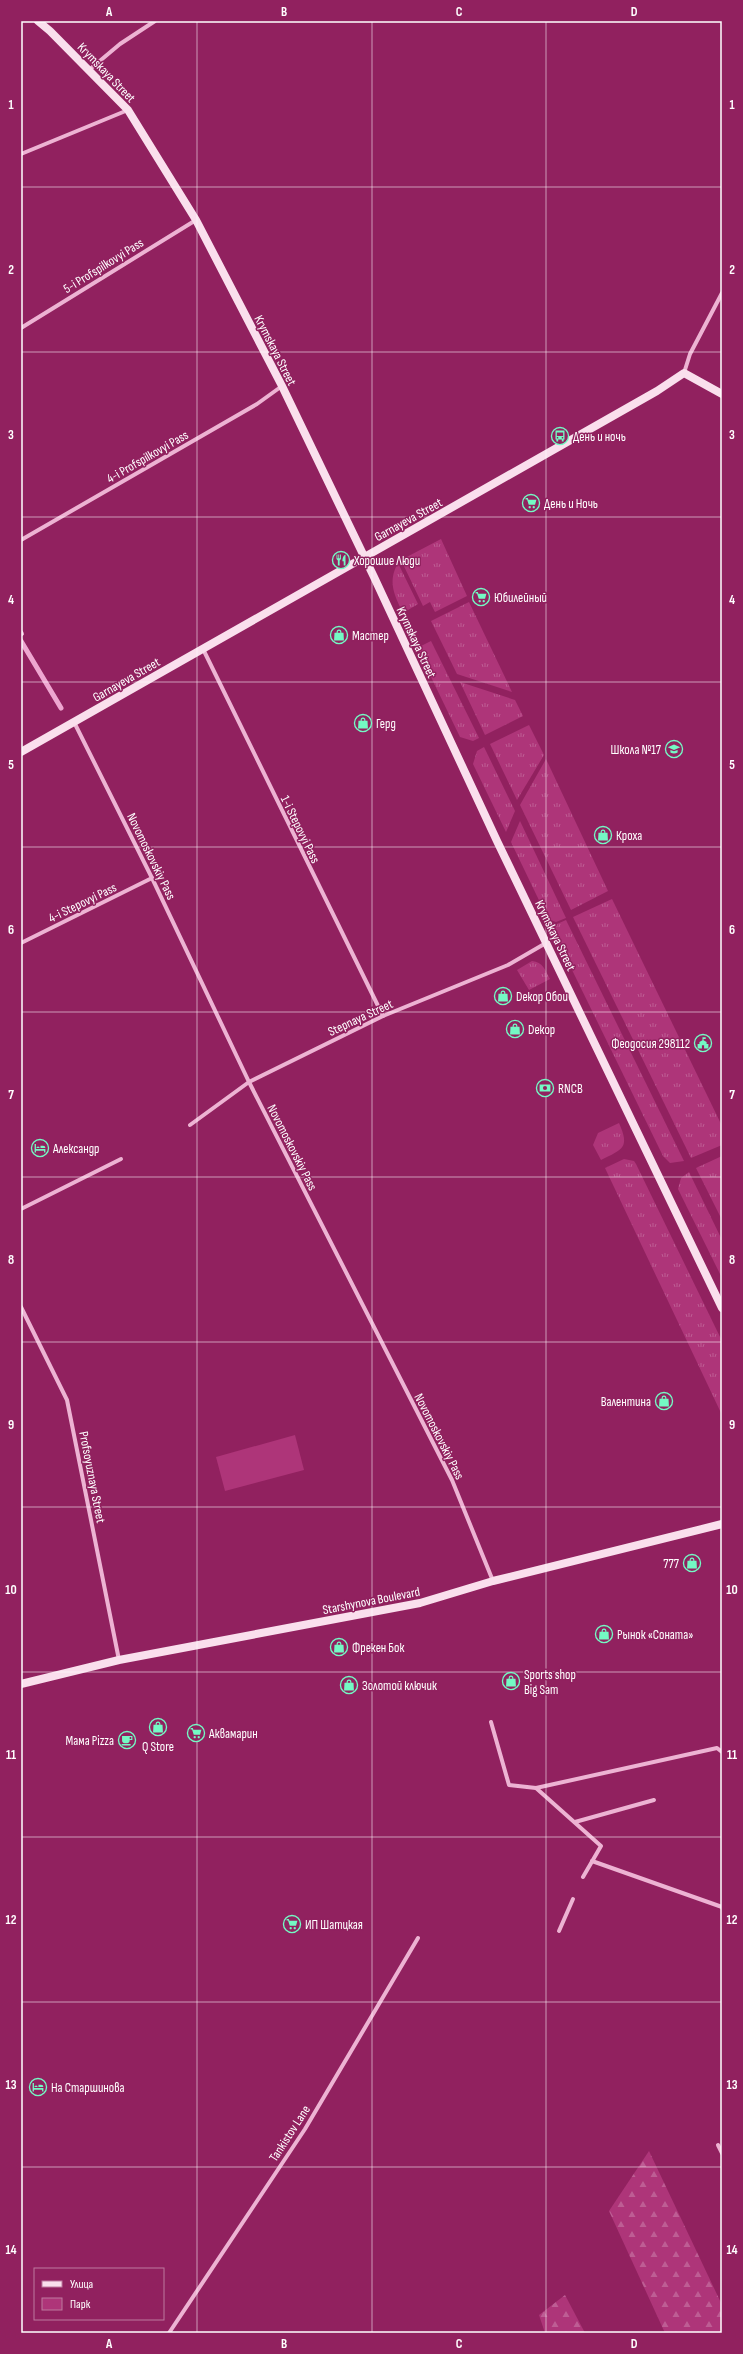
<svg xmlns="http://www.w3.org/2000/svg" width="743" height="2354" font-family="'Sofia Sans Condensed',sans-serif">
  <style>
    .grass { fill: url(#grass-tufts) }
    .forest { fill: url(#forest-firs) }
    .park { fill: #ae3579 }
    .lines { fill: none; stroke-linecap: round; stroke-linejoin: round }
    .stream { stroke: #eea6d0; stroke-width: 5 }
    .street { stroke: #edb3d3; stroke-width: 4 }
    .secondary { stroke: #fadfed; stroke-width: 8 }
    .grid { fill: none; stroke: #fff; stroke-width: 1; stroke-opacity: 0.55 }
    .labels { text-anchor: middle; stroke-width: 3; stroke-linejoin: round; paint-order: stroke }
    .street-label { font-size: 13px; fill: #fff; stroke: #91215f }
    .poi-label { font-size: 13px; fill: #fff; stroke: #91215f; text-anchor: start }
    .neatline { fill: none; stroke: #fff; stroke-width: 1.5 }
    .grid-label { font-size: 13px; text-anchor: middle; font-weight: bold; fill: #fff }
  </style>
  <defs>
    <pattern id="grass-tufts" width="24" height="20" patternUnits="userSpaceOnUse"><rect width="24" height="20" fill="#ae3579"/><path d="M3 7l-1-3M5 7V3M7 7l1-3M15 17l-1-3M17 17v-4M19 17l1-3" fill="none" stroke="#be5d94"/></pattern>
    <pattern id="forest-firs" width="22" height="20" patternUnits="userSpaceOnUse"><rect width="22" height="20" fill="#ae3579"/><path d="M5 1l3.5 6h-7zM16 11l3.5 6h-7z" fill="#be5d94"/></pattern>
  </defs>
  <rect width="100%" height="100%" fill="#91215f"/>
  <g class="grass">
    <polygon points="441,539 467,596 435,612 430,602 423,606 401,560"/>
    <path d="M 398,563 L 418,604 L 403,613 C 395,596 387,582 398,563 Z"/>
    <polygon points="469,602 512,692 457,674 431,621"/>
    <polygon points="431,641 479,738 473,741 460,737 417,648"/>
    <polygon points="460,682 515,700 523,716 485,735"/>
    <polygon points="529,725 544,755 517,800 490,744"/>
    <polygon points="484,747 515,811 506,832 473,764 477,751"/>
    <polygon points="546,759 608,891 571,910 520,805"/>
    <polygon points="520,821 566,918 556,922 548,919 511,842"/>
    <polygon points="612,899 722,1126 722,1145 691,1158 573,917"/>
    <polygon points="566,920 684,1161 670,1163 663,1156 553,931 557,924"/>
    <path d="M 532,961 C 543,962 545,970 550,979 L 529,990 L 517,970 Z"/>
    <path d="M 619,1123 C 630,1148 623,1149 601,1160 L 593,1145 L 598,1133 Z"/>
    <polygon points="722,1156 722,1220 696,1168"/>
    <polygon points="624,1159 634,1161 636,1164 722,1341 722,1415 605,1168"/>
    <polygon points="689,1172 722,1240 722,1278 678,1189 681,1178"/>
  </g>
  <g class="forest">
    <polygon points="649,2151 722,2305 722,2333 665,2333 609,2211"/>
    <polygon points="565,2295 585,2333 545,2333 539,2315"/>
  </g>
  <polygon class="park" points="295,1435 304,1470 225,1491 216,1457"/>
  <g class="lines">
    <polyline class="stream" points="21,641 61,708"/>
    <g class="street">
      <polyline points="89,70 120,44 155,21"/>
      <polyline points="21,154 128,110"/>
      <polyline points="21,328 196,220"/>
      <polyline points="684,373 690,354 722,293"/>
      <polyline points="21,540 257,404 282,386"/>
      <polyline points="21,632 22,634"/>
      <polyline points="203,649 383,1016"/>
      <polyline points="74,722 152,878 249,1082 452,1480 493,1581"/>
      <polyline points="21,943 152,878"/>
      <polyline points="190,1125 249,1082 383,1016 508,965 546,943"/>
      <polyline points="21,1209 121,1159"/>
      <polyline points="21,1307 67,1400 119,1660"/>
      <polyline points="491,1722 509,1785 536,1788"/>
      <polyline points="575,1822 654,1800"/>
      <polyline points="592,1861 722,1907"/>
      <polyline points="583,1877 601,1846 536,1788 717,1748 722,1752"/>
      <polyline points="559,1931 573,1899"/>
      <polyline points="718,2145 722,2153"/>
      <polyline points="169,2333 305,2129 418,1938"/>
    </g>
    <g class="secondary">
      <polyline points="38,21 50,31 128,110 196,220 282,386 374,577 497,841 722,1308"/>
      <polyline points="21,752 657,391 684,373 722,394"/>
      <polyline points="21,1684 119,1660 420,1603 493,1581 722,1524"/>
    </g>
  </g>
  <path class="grid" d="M 197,21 L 197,2333M 372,21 L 372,2333M 546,21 L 546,2333M 21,187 L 722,187M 21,352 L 722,352M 21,517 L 722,517M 21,682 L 722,682M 21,847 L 722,847M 21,1012 L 722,1012M 21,1177 L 722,1177M 21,1342 L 722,1342M 21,1507 L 722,1507M 21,1672 L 722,1672M 21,1837 L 722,1837M 21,2002 L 722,2002M 21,2167 L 722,2167"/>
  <defs>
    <g id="bus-ring" transform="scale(0.9)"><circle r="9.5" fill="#91215f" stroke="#74f9c4" stroke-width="1.5"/><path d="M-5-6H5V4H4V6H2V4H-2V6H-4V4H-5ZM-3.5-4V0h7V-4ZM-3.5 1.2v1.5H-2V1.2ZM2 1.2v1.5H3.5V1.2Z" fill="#74f9c4"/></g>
    <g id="supermarket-ring" transform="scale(0.9)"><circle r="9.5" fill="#91215f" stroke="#74f9c4" stroke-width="1.5"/><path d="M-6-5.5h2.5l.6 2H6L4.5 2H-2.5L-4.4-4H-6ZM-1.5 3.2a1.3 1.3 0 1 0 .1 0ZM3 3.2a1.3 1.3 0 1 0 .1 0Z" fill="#74f9c4"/></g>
    <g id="restaurant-ring" transform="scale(0.9)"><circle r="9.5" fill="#91215f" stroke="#74f9c4" stroke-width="1.5"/><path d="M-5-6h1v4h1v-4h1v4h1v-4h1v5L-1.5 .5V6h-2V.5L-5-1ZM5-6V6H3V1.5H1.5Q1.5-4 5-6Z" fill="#74f9c4"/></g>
    <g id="shop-ring" transform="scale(0.9)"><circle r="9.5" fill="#91215f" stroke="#74f9c4" stroke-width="1.5"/><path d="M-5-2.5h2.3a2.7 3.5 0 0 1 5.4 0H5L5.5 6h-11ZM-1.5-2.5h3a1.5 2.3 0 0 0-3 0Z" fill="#74f9c4"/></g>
    <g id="school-ring" transform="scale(0.9)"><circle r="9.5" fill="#91215f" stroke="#74f9c4" stroke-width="1.5"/><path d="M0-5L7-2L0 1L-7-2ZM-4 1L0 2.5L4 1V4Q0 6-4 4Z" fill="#74f9c4"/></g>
    <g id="civic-ring" transform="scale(0.9)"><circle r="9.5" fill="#91215f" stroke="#74f9c4" stroke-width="1.5"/><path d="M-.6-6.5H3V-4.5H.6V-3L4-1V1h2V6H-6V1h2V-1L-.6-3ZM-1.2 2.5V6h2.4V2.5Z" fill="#74f9c4"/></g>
    <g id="bank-ring" transform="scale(0.9)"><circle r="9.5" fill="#91215f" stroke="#74f9c4" stroke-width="1.5"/><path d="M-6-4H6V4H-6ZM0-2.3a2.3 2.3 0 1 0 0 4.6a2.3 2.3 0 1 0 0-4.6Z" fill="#74f9c4"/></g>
    <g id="hotel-ring" transform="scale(0.9)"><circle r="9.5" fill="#91215f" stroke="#74f9c4" stroke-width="1.5"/><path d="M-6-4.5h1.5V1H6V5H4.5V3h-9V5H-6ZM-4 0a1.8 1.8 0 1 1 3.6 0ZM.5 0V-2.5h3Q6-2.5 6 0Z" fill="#74f9c4"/></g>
    <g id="cafe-ring" transform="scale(0.9)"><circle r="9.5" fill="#91215f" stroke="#74f9c4" stroke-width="1.5"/><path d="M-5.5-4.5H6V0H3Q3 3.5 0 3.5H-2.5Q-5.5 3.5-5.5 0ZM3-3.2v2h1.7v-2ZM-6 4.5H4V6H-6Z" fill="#74f9c4"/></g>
  </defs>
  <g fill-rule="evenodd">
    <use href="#bus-ring" x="560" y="436"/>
    <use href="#supermarket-ring" x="531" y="503"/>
    <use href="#restaurant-ring" x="341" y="560"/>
    <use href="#supermarket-ring" x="481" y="597"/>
    <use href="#shop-ring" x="339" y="635"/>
    <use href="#shop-ring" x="363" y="723"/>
    <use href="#school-ring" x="674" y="749"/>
    <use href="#shop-ring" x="603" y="835"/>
    <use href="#shop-ring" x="503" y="996"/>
    <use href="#shop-ring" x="515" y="1029"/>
    <use href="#civic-ring" x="703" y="1043"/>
    <use href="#bank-ring" x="545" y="1088"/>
    <use href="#hotel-ring" x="40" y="1148"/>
    <use href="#shop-ring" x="664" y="1401"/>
    <use href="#shop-ring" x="692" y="1563"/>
    <use href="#shop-ring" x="604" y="1634"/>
    <use href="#shop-ring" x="339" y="1647"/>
    <use href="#shop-ring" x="511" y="1681"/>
    <use href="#shop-ring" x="349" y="1685"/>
    <use href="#shop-ring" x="158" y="1727"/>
    <use href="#supermarket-ring" x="196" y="1733"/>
    <use href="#cafe-ring" x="127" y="1740"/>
    <use href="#supermarket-ring" x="292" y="1924"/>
    <use href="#hotel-ring" x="38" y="2087"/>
  </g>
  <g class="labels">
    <g class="street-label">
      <text transform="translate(107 72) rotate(46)" y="5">Krymskaya Street</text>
      <text transform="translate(103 265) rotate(-32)" y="5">5-i Profspilkovyi Pass</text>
      <text transform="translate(276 350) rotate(63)" y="5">Krymskaya Street</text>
      <text transform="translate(147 456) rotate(-30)" y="5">4-i Profspilkovyi Pass</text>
      <text transform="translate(408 519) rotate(-29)" y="5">Garnayeva Street</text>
      <text transform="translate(417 642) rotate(65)" y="5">Krymskaya Street</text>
      <text transform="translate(126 679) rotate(-30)" y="5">Garnayeva Street</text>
      <text transform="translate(301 829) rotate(64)" y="5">1-i Stepovyi Pass</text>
      <text transform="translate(152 856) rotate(64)" y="5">Novomoskovskiy Pass</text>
      <text transform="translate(82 902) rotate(-26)" y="5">4-i Stepovyi Pass</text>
      <text transform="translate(556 935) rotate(64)" y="5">Krymskaya Street</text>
      <text transform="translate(360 1017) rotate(-25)" y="5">Stepnaya Street</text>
      <text transform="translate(293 1147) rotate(63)" y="5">Novomoskovskiy Pass</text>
      <text transform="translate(440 1436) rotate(63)" y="5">Novomoskovskiy Pass</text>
      <text transform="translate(93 1477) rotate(79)" y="5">Profsoyuznaya Street</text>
      <text transform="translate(371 1600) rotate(-11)" y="5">Starshynova Boulevard</text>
      <text transform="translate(289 2133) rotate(-57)" y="5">Tankistov Lane</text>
    </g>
    <g class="poi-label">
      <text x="573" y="441">День и ночь</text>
      <text x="544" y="508">День и Ночь</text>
      <text x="354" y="565">Хорошие Люди</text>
      <text x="494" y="602">Юбилейный</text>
      <text x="352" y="640">Мастер</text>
      <text x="376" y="728">Герд</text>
      <text x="661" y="754" text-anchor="end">Школа №17</text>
      <text x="616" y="840">Кроха</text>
      <text x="516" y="1001">Dекор Обои</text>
      <text x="528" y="1034">Dекор</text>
      <text x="690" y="1048" text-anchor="end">Феодосия 298112</text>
      <text x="558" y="1093">RNCB</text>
      <text x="53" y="1153">Александр</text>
      <text x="651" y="1406" text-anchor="end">Валентина</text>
      <text x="679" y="1568" text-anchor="end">777</text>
      <text x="617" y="1639">Рынок «Соната»</text>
      <text x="352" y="1652">Фрекен Бок</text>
      <text x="524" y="1679">Sports shop<tspan x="524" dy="15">Big Sam</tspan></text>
      <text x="362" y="1690">Золотой ключик</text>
      <text x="209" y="1738">Аквамарин</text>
      <text x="114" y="1745" text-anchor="end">Мама Pizza</text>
      <text x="158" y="1751" text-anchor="middle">Q Store</text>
      <text x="305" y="1929">ИП Шатцкая</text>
      <text x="51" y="2092">На Старшинова</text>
    </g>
  </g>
  <rect width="743" height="2354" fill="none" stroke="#91215f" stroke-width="44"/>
  <rect x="34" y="2268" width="130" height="52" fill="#91215f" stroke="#bd7a9f"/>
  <rect x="42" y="2281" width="20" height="6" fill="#fadfed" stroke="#bd7a9f"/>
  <text x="70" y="2288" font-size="12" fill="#ffffff">Улица</text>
  <rect x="42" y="2298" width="20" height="12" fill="#ae3579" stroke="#bd7a9f"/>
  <text x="70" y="2308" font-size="12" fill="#ffffff">Парк</text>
  <rect x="22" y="22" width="699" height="2310" class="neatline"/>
  <g class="grid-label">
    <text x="109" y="16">A</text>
    <text x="284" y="16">B</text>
    <text x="459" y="16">C</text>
    <text x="634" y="16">D</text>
    <text x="11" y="109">1</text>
    <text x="732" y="109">1</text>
    <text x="11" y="274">2</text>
    <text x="732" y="274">2</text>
    <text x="11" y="439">3</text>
    <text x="732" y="439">3</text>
    <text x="11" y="604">4</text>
    <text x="732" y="604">4</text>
    <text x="11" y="769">5</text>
    <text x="732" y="769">5</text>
    <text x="11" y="934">6</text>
    <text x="732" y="934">6</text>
    <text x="11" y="1099">7</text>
    <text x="732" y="1099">7</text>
    <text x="11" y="1264">8</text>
    <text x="732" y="1264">8</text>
    <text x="11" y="1429">9</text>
    <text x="732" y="1429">9</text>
    <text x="11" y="1594">10</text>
    <text x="732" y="1594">10</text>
    <text x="11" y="1759">11</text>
    <text x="732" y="1759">11</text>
    <text x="11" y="1924">12</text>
    <text x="732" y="1924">12</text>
    <text x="11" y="2089">13</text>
    <text x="732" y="2089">13</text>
    <text x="11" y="2254">14</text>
    <text x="732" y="2254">14</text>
    <text x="109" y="2348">A</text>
    <text x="284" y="2348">B</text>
    <text x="459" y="2348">C</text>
    <text x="634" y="2348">D</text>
  </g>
</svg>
